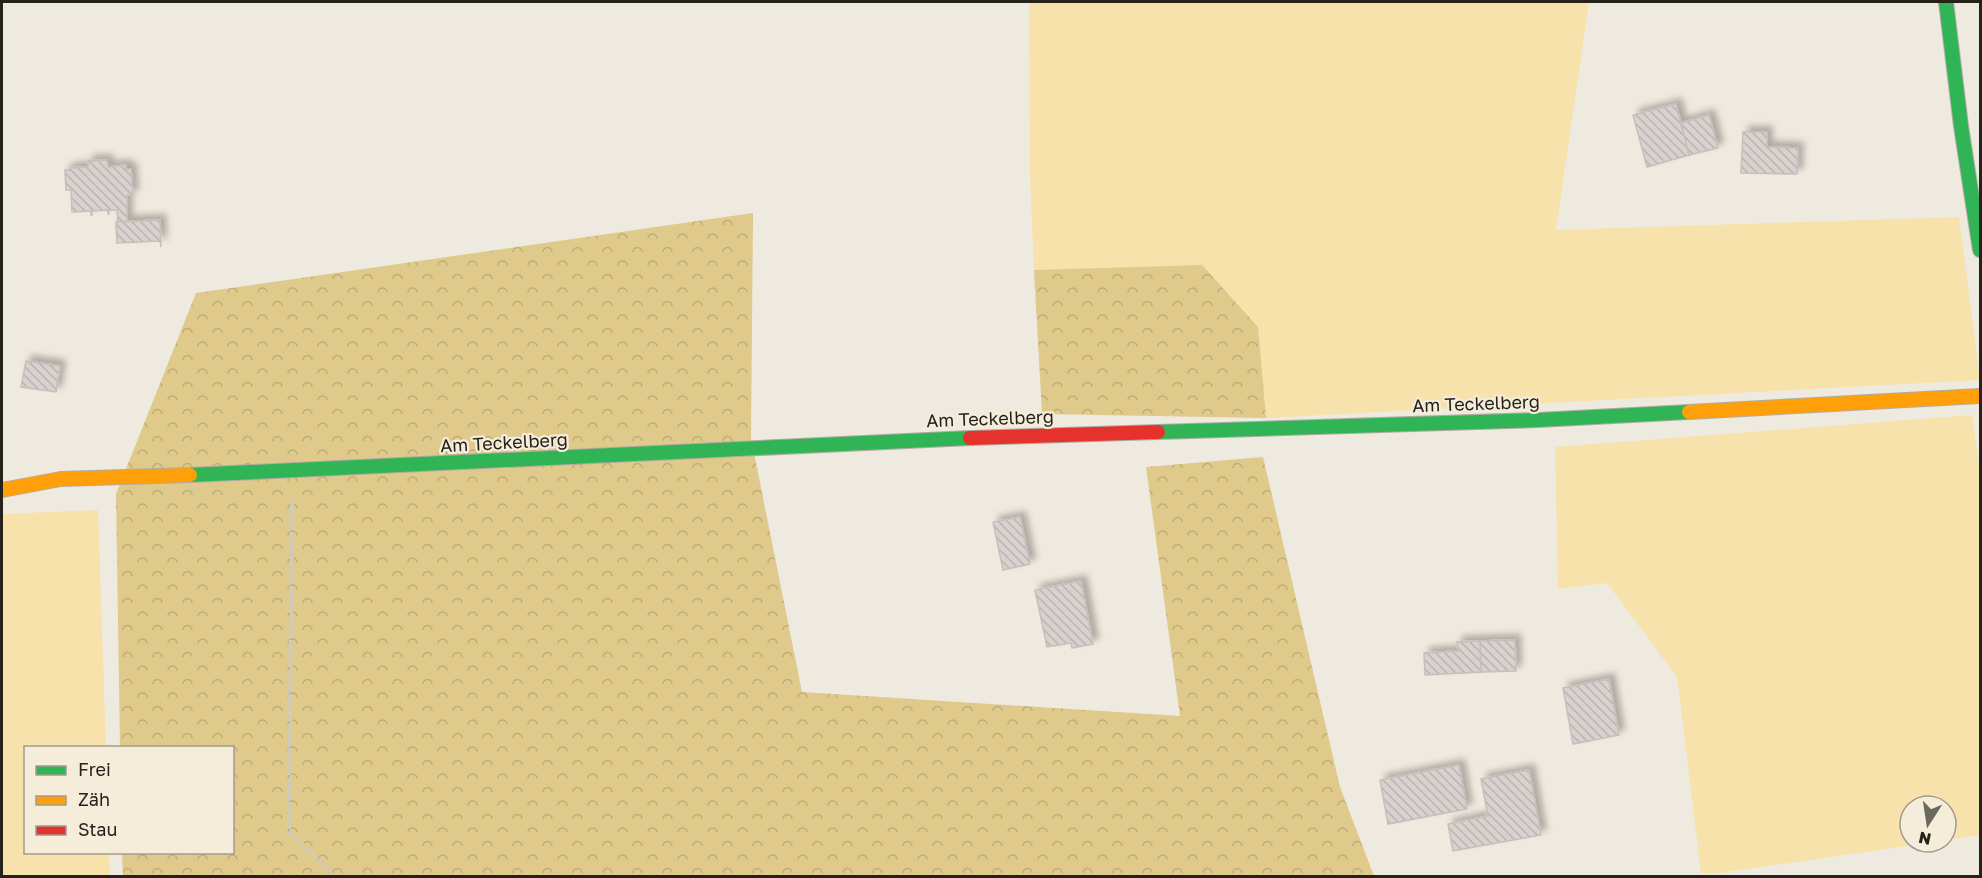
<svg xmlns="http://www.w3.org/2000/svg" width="1982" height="878" font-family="'Golos Text',sans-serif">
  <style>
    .grass { fill: #f7e2ab }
    .forest { fill: url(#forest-crowns) }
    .building { fill: url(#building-back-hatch); stroke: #c5bfbc; stroke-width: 1.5; filter: url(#shadow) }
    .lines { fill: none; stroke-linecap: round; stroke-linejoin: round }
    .fast-casing { stroke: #b0aca4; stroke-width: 16 }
    .slow-casing { stroke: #b0aca4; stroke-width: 16 }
    .jam-casing { stroke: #b0aca4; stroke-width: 16 }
    .path { stroke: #cccbc8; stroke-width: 4; stroke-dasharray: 3 3; stroke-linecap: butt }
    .fast { stroke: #30b455; stroke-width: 14 }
    .slow { stroke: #ff9f0a; stroke-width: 14 }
    .jam { stroke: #e5322d; stroke-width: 14 }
    .labels { text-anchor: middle; stroke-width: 4.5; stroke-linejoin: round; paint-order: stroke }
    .street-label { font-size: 18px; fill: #24221a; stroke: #f5edd9 }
  </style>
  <defs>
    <pattern id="forest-crowns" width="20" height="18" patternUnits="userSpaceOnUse" patternTransform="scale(1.5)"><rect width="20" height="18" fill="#dfc98b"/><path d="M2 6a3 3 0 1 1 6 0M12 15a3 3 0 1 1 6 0" fill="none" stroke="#bfac77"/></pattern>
    <pattern id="building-back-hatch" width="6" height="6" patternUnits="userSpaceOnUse" patternTransform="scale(1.5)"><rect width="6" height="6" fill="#d8d2cf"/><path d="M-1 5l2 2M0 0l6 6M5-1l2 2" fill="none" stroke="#b9b4b1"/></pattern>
    <filter id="shadow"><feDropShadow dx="5.5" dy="-5.5" stdDeviation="3" flood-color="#0004"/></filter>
  </defs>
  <rect width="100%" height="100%" fill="#efeadf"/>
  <g class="grass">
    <polygon points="1029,2 1589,2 1556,230 1959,217 1980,380 1266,418 1202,265 1034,270 1030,178"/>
    <polygon points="1972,415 1980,473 1980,835 1946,840 1946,806 1910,806 1910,842 1935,842 1713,874 1701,873 1677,677 1607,583 1558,589 1555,447"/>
    <polygon points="98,510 106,747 26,748 26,852 109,853 110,876 2,876 2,514"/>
  </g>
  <g class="forest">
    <polygon points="753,213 751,438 802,692 1180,716 1146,467 1263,457 1340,787 1374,876 123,876 122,853 232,852 232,748 120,747 116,494 196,293"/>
    <polygon points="1202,265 1258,327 1266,418 1042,414 1034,270"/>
  </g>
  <g class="building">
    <polygon points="1676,104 1689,155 1647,167 1633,115"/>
    <polygon points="1709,115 1718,148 1689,155 1681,123"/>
    <polygon points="1743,132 1767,132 1767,147 1798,148 1797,174 1741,173"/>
    <polygon points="107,160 108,167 126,165 126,169 131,169 133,195 127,195 127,222 118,222 117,210 109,210 109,214 108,214 108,210 92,211 92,215 91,215 91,211 72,212 71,190 66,190 65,170 70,170 70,168 88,167 88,161"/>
    <polygon points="160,220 161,247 160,241 117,243 116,222"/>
    <polygon points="26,361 60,366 56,392 21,387"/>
    <polygon points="1020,517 1030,564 1003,570 993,522"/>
    <polygon points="1081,581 1093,644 1072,648 1071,643 1047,647 1035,590"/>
    <polygon points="1515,640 1516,671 1481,672 1480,641"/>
    <polygon points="1480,641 1481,672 1425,675 1424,653 1458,651 1457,642"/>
    <polygon points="1609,679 1619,735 1573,744 1563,688"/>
    <polygon points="1459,765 1467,809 1388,824 1380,780"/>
    <polygon points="1529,770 1541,835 1453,851 1448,824 1488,816 1481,779"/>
  </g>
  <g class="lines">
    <g class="fast-casing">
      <g id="fast">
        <polyline points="1946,2 1961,126 1980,250"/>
        <polyline points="1158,432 1538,420 1689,412"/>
        <polyline points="190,475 970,438"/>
      </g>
    </g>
    <g class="slow-casing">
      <g id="slow">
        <polyline points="1689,412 1980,396"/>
        <polyline points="2,490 61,479 190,475"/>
      </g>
    </g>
    <g class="jam-casing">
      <polyline id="jam" points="970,438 1158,432"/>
    </g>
    <polyline class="path" points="292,502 289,832 331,872 331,876"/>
    <use href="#fast" class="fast"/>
    <use href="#slow" class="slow"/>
    <use href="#jam" class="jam"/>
  </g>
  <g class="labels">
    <g class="street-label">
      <text transform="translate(1476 404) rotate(-2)" y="6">Am Teckelberg</text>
      <text transform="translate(990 419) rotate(-2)" y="6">Am Teckelberg</text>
      <text transform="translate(504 443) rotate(-3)" y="6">Am Teckelberg</text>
    </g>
  </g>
  <rect width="1982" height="878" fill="none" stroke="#24221a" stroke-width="6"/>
  <rect x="24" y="746" width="210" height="108" fill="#f5edd9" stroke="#a19c8d" stroke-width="1.5"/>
  <rect x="36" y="766" width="30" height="9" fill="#30b455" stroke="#a19c8d" stroke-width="1.5"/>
  <text x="78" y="776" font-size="18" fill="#24221a">Frei</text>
  <rect x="36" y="796" width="30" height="9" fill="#ff9f0a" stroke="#a19c8d" stroke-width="1.5"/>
  <text x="78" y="806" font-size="18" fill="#24221a">Zäh</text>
  <rect x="36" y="826" width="30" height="9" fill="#e5322d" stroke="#a19c8d" stroke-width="1.5"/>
  <text x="78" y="836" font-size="18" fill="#24221a">Stau</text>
  <g transform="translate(1928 824) rotate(192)"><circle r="28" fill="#f5edd9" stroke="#a19c8d" stroke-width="1.5"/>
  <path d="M0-4.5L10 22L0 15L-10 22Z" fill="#6b685f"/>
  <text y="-9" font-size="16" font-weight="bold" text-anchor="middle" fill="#24221a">N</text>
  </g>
</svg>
